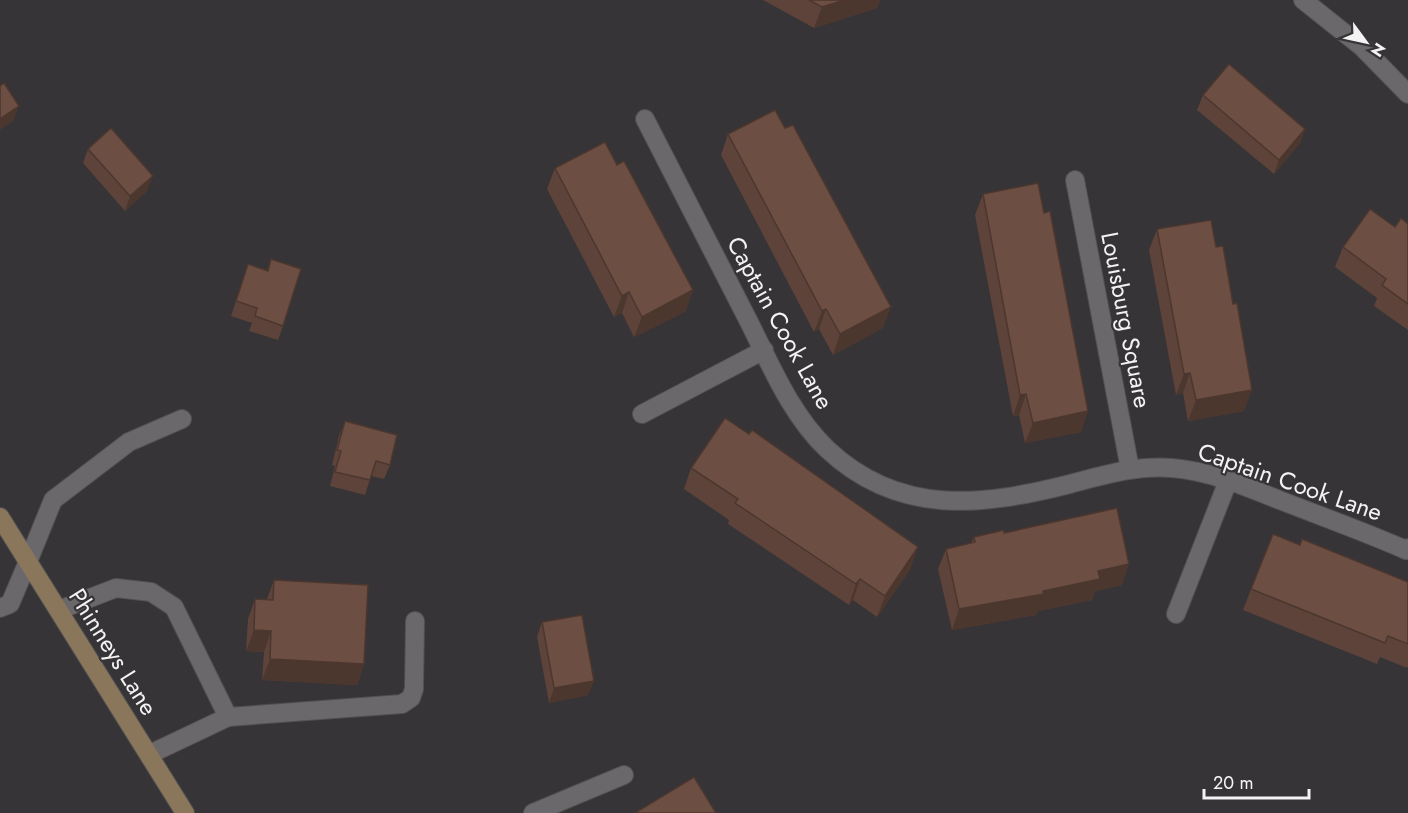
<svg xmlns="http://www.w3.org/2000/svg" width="1408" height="813" font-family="Jost,sans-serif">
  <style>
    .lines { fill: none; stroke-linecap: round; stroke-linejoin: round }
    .service-casing { stroke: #515051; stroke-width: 20 }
    .minor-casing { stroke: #515051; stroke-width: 20 }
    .secondary-casing { stroke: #515051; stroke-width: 20 }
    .service { stroke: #6b686b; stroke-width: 18 }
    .minor { stroke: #6b686b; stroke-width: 18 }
    .secondary { stroke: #8a765a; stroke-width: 18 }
    .wall { fill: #5d433a }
    .shaded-wall { fill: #4c372f }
    .building { fill: #6c4e43; stroke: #4c372f; stroke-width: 1.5 }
    .labels { text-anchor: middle; stroke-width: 4.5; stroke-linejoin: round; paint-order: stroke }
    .street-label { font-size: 24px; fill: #f4f3f4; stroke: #363436 }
  </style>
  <rect width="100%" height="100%" fill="#363436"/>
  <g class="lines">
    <g class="service-casing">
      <g id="service">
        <polyline points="642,414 764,350"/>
        <polyline points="0,608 10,604 27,564"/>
        <polyline points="59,610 116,588 151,592 174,607 228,717 150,754"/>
        <polyline points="1176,614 1228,481"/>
        <polyline points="228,717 402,704 411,698 414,689 415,621"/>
        <polyline points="533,813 624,775"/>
      </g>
    </g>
    <g class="minor-casing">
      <g id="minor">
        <polyline points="1303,0 1362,47 1408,94"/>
        <path d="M 645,119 C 679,186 713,252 747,318 C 770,363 790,414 827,449 C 899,517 983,506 1070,484 C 1104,475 1137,465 1172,468 C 1210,471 1247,487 1282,501 C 1323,517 1365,532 1406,550 L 1408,548"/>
        <polyline points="1075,180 1130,469"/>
        <polyline points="27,564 53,500 129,442 182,419"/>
      </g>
    </g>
    <g class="secondary-casing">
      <polyline id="secondary" points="0,517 185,813"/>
    </g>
    <use href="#service" class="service"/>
    <use href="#minor" class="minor"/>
    <use href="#secondary" class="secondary"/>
  </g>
  <g class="wall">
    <polygon points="763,0 880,0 877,8 814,28"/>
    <polygon points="1203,95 1305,129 1300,143 1274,174 1197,110"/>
    <polygon points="728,134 883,328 833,355 819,329 814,332 721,155"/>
    <polygon points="88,149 147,191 125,211 83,163"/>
    <polygon points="555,168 686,311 634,337 622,313 614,317 547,189"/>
    <polygon points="983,194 1081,432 1025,443 1019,415 1013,416 975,215"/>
    <polygon points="1408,224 1408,330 1374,306 1377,298 1335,267 1343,247 1395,227"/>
    <polygon points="1157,229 1244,411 1188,421 1183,393 1176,395 1149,250"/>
    <polygon points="271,259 283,326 278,340 249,331 252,323 231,316 248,264 267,270"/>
    <polygon points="345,421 390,465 384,479 371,476 365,495 330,486 335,466 332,465 339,436"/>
    <polygon points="691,468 911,568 877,617 853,600 849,605 728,524 729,520 684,489"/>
    <polygon points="1004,533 1122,585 1095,591 1092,600 1038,611 1036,615 952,630 938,569 946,549 971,543 974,537"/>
    <polygon points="1300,545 1408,582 1408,666 1407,668 1380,657 1377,664 1243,610 1251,589"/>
    <polygon points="274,580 364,664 357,685 262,680 264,652 246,651 248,619 255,599 267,599"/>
    <polygon points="542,622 588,695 549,703 537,637"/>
  </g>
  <g class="shaded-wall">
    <polygon points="845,0 880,0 877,8 814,28 822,7"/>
    <polygon points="19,106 13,121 0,130 0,119"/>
    <polygon points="1305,129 1300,143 1274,174 1279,160"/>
    <polygon points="153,176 147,191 125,211 130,196"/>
    <polygon points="693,290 686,311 634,337 642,317"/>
    <polygon points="629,292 622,313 614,317 622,296"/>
    <polygon points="891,307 883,328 833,355 840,334"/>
    <polygon points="826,309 819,329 814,332 822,311"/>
    <polygon points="1190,373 1183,393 1176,395 1184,374"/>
    <polygon points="1252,390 1244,411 1188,421 1196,400"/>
    <polygon points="1026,394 1019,415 1013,416 1020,395"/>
    <polygon points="1088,411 1081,432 1025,443 1033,423"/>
    <polygon points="918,547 911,568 877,617 885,596"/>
    <polygon points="1129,564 1122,585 1095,591 1092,600 1038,611 1036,615 952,630 959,609 1043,591 1098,571"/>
    <polygon points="860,579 853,600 849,605 856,584"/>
    <polygon points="254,630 271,631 264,652 246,651"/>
    <polygon points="270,659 364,664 357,685 262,680"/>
    <polygon points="594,681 588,695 549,703 554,688"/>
  </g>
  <g class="building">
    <polygon points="809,0 845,0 822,7"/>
    <polygon points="1229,64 1305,129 1279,160 1203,95"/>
    <polygon points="4,83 19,106 0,119 0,86"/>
    <polygon points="775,110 785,128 793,125 891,307 840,334 826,309 822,311 728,134"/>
    <polygon points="111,128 153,176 130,196 88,149"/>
    <polygon points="605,142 617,165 624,161 693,290 642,317 629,292 622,296 555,168"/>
    <polygon points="1038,183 1044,213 1050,211 1088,411 1033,423 1026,394 1020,395 983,194"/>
    <polygon points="1370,209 1395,227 1401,218 1408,224 1408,304 1382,285 1386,279 1343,247"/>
    <polygon points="1211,220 1216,247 1223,246 1233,304 1237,303 1252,390 1196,400 1190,373 1184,374 1157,229"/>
    <polygon points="271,259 301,269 283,326 255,316 257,308 236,301 248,264 268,271"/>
    <polygon points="725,418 749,434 752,430 918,547 885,596 860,579 856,584 735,503 738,499 691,468"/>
    <polygon points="345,421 397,435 390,465 376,461 370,480 335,472 341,451 337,450"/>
    <polygon points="1117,508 1129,564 1098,571 1100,579 1043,591 1044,594 959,609 946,549 975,542 974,537 1004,530 1004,533"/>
    <polygon points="1273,534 1300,545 1302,539 1408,582 1408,644 1388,636 1385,643 1251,589"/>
    <polygon points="274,580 368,585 364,664 270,659 271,631 254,630 255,599 273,600"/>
    <polygon points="582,615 594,681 554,688 542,622"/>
    <polygon points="694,777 716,813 635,813"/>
  </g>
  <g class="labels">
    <g class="street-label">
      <text transform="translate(1126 320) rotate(79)" y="8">Louisburg Square</text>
      <text transform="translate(780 323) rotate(61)" y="8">Captain Cook Lane</text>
      <text transform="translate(1290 482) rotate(19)" y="8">Captain Cook Lane</text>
      <text transform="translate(113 652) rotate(58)" y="8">Phinneys Lane</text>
    </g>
  </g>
  <g transform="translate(1366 42) rotate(123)" stroke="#363436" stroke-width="4.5" paint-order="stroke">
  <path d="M0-4.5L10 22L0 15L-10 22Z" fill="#f4f3f4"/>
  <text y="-9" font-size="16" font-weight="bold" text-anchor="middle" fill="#f4f3f4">N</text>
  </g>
  <path d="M1204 789v9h105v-9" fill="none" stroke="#f4f3f4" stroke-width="3"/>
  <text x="1213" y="789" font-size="18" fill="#f4f3f4" stroke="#363436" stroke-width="4.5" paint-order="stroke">20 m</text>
</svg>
